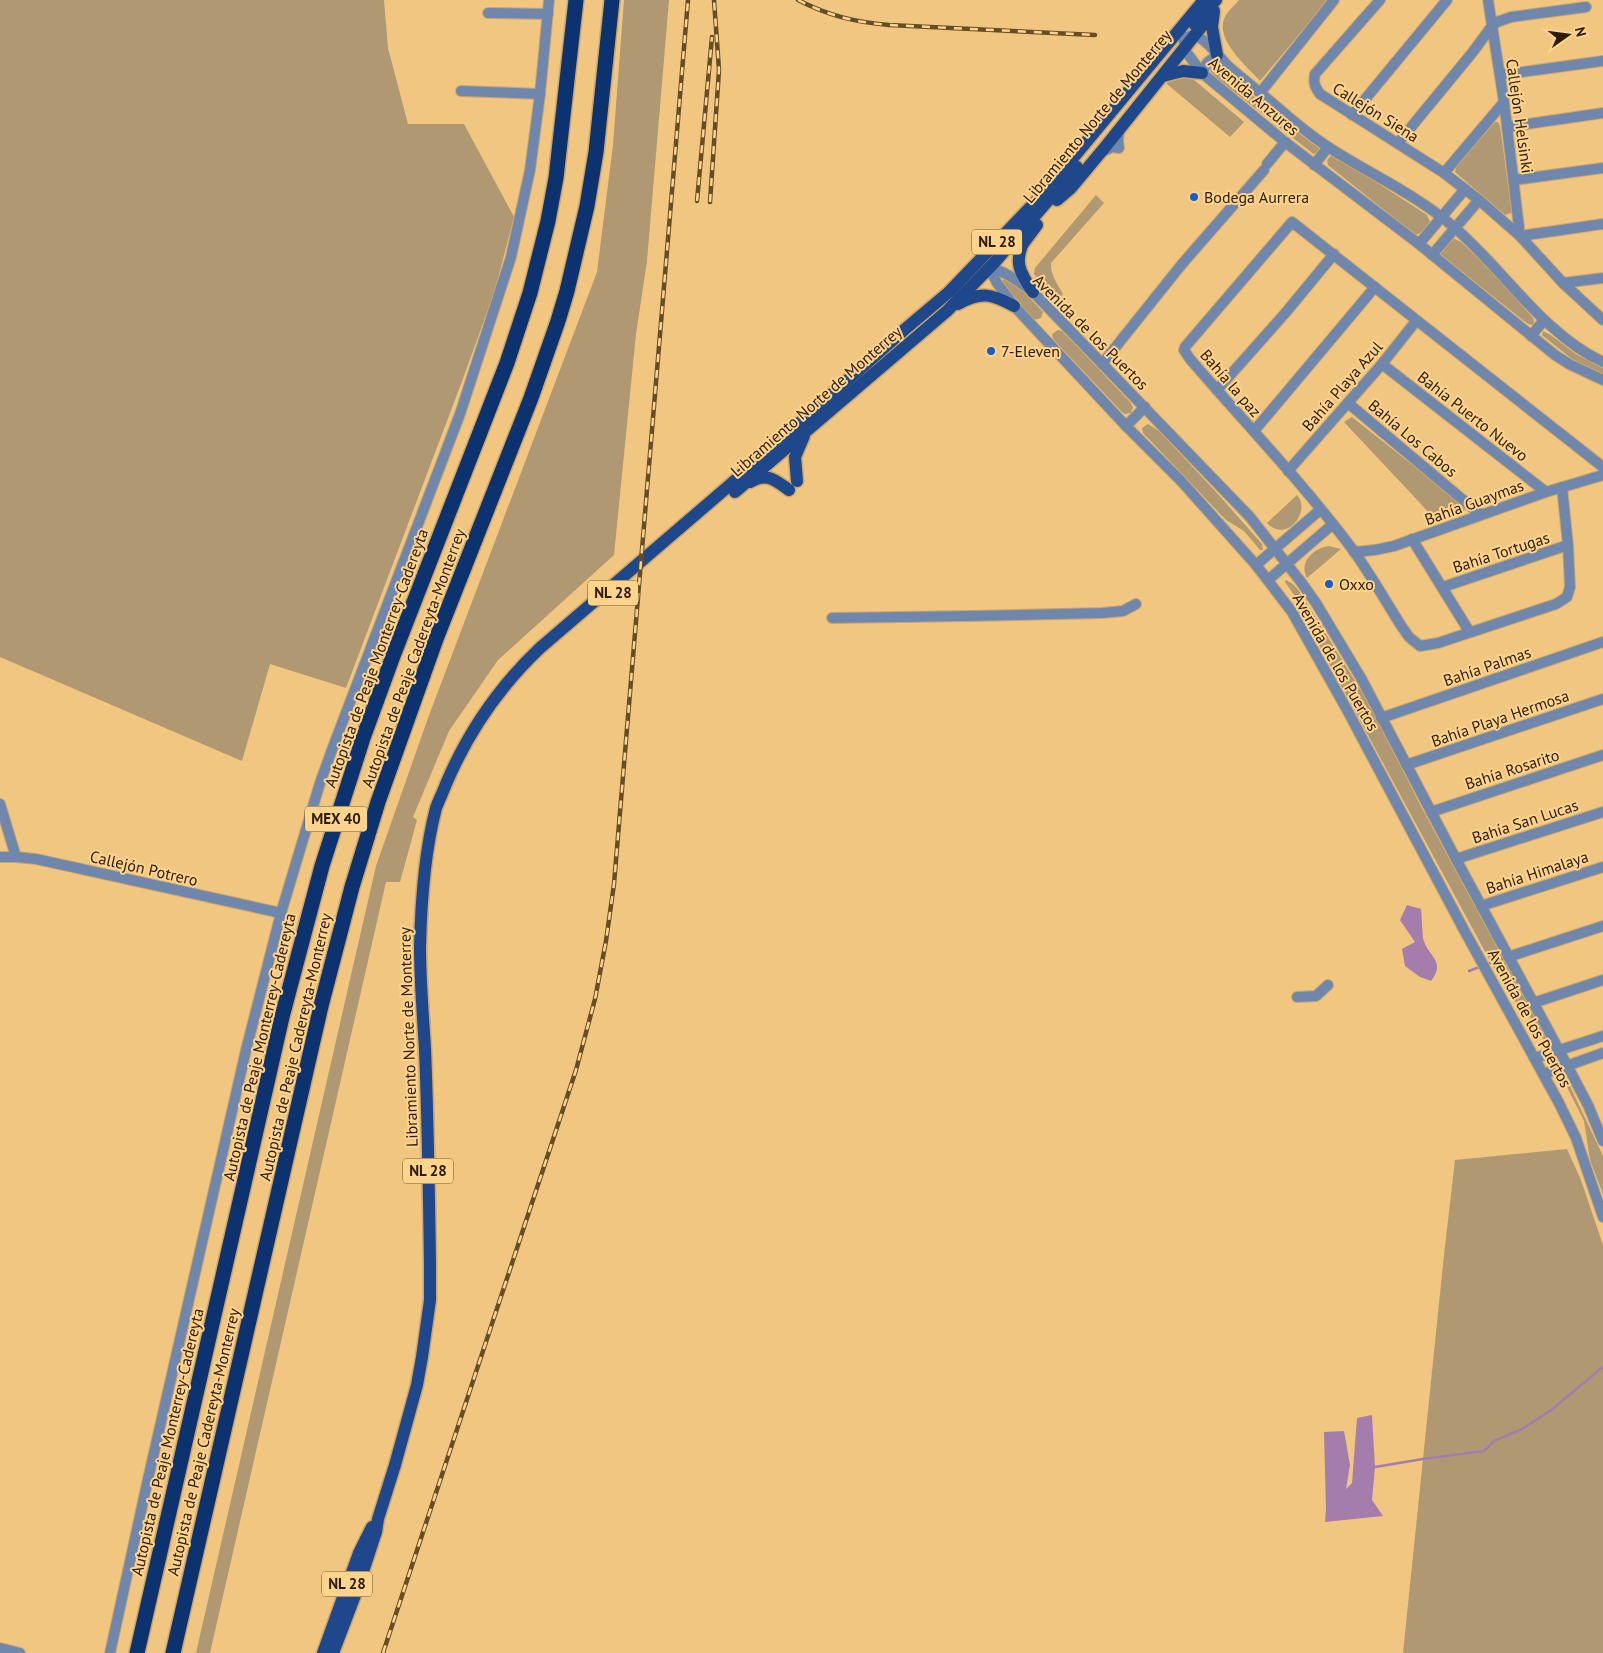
<svg xmlns="http://www.w3.org/2000/svg" width="1603" height="1653" font-family="'PT Sans',sans-serif">
  <style>
    .green { fill: #b09872 }
    .water { fill: #a47dad }
    .lines { fill: none; stroke-linecap: round; stroke-linejoin: round }
    .stream { stroke: #a47dad; stroke-width: 2.5 }
    .minor-casing { stroke: #cda769; stroke-width: 12 }
    .major-casing { stroke: #cda769; stroke-width: 15 }
    .highway-casing { stroke: #cda769; stroke-width: 18 }
    .minor { stroke: #6f87ad; stroke-width: 10 }
    .major { stroke: #1f488c; stroke-width: 12 }
    .highway { stroke: #0c3370; stroke-width: 15 }
    .rail-casing { stroke: #654d26; stroke-width: 4.5 }
    .rail { stroke: #fed38c; stroke-width: 2.5; stroke-dasharray: 8; stroke-linecap: butt }
    .poi-dot { fill: #185dc8; stroke: #fed38c; stroke-width: 2 }
    .labels { text-anchor: middle; stroke-width: 4; stroke-linejoin: round; paint-order: stroke }
    .shield { fill: #fed38c; stroke: #6a522a; stroke-width: 1 }
    .shield-label { font-size: 15px; font-weight: bold; fill: #2b1b00 }
    .street-label { font-size: 16px; fill: #2b1b00; stroke: #fed38c }
    .poi-label { font-size: 16px; fill: #2b1b00; stroke: #fed38c; text-anchor: start }
  </style>
  <rect width="100%" height="100%" fill="#f1c680"/>
  <g class="green">
    <polygon points="0,0 384,0 388,48 408,124 464,124 514,217 495,290 461,384 346,688 270,664 242,761 0,657"/>
    <polygon points="624,0 669,0 647,261 636,334 614,555 498,660 449,731 413,817 417,820 400,882 386,882 210,1653 196,1653 376,866 428,718 597,272 613,145"/>
    <path d="M 1239,0 L 1328,0 L 1260,81 C 1247,66 1212,38 1226,15 C 1229,10 1235,5 1239,0 Z"/>
    <polygon points="1217,61 1221,63 1269,112 1319,148 1318,152 1313,154 1311,152 1214,76 1209,69 1210,64"/>
    <polygon points="1180,77 1193,79 1244,122 1230,137 1167,84 1167,82"/>
    <polygon points="1495,122 1498,122 1500,126 1511,207 1511,213 1505,215 1455,172 1457,164"/>
    <path d="M 1331,156 L 1339,158 L 1427,215 L 1430,222 C 1426,227 1421,236 1414,234 L 1328,165 L 1327,160 Z"/>
    <path d="M 1096,195 L 1104,203 L 1051,263 C 1050,274 1058,285 1063,294 L 1057,301 L 1036,277 L 1034,274 L 1035,268 Z"/>
    <polygon points="1453,238 1461,242 1488,267 1511,292 1533,318 1534,322 1533,325 1528,324 1441,255 1441,252"/>
    <polygon points="1004,278 1012,279 1043,312 1041,318 1034,320 1002,286 1002,282"/>
    <polygon points="1058,330 1062,331 1070,339 1130,402 1133,407 1131,413 1125,414 1122,412 1053,339 1052,334"/>
    <polygon points="1543,331 1552,336 1576,354 1603,368 1603,375 1572,359 1542,335"/>
    <polygon points="1352,417 1463,505 1465,509 1464,511 1435,519 1344,422"/>
    <polygon points="1148,424 1159,431 1217,493 1262,544 1263,550 1260,550 1244,531 1226,520 1146,436 1143,433 1142,428"/>
    <path d="M 1297,495 C 1312,511 1286,544 1267,523 Z"/>
    <path d="M 1329,546 L 1341,549 L 1307,578 C 1298,562 1314,548 1329,546 Z"/>
    <polygon points="1286,580 1293,584 1299,591 1365,697 1424,812 1546,1038 1549,1048 1528,1014 1508,994 1317,641 1299,602 1285,582"/>
    <polygon points="1568,1082 1603,1156 1603,1194 1590,1160 1584,1121 1566,1085 1566,1083"/>
    <polygon points="1567,1149 1581,1180 1603,1245 1603,1653 1403,1653 1444,1255 1455,1160"/>
  </g>
  <g class="water">
    <path d="M 1407,905 L 1421,909 C 1422,919 1422,929 1423,938 C 1427,956 1447,961 1431,981 L 1420,977 L 1405,966 L 1402,949 L 1415,942 L 1400,920 Z"/>
    <polygon points="1372,1415 1375,1467 1372,1500 1383,1516 1325,1522 1326,1509 1324,1432 1344,1431 1350,1465 1346,1489 1352,1483 1357,1418"/>
  </g>
  <g class="lines">
    <g class="stream">
      <polyline points="1487,964 1505,958"/>
      <polyline points="1469,971 1482,966"/>
      <polyline points="1375,1467 1423,1459 1484,1451 1494,1441 1522,1429 1550,1411 1603,1367"/>
    </g>
    <g class="minor-casing">
      <g id="minor">
        <path d="M 1380,0 L 1315,74 C 1313,83 1315,87 1320,94 L 1444,173 L 1479,200 L 1520,236 L 1563,283 L 1603,320"/>
        <polyline points="1488,0 1504,102 1520,236 1603,224"/>
        <polyline points="488,13 548,14"/>
        <polyline points="1202,73 1207,63 1217,55"/>
        <polyline points="1500,75 1603,61"/>
        <polyline points="461,91 540,94"/>
        <polyline points="1260,93 1334,0"/>
        <polyline points="1352,115 1447,0"/>
        <polyline points="1507,127 1603,113"/>
        <polyline points="1398,143 1472,53 1492,26 1497,22 1511,17 1586,7"/>
        <polyline points="1102,152 1112,147 1119,148 1118,142 1119,130"/>
        <polyline points="1267,164 1285,142"/>
        <polyline points="1314,165 1328,147"/>
        <polyline points="1444,173 1504,102"/>
        <polyline points="1514,180 1603,168"/>
        <polyline points="1419,244 1465,189"/>
        <polyline points="1432,255 1479,200"/>
        <polyline points="989,268 997,283 1014,306 1126,426 1182,482 1256,565 1292,612 1346,708 1464,930 1559,1103 1576,1138 1603,1217"/>
        <path d="M 989,268 C 1006,271 1019,282 1033,292 L 1250,517 L 1301,582 L 1316,603 L 1361,678 L 1456,859 L 1567,1065 L 1588,1105 L 1603,1141"/>
        <polyline points="1563,283 1603,278"/>
        <polyline points="1531,336 1544,320"/>
        <path d="M 1603,362 C 1542,333 1505,271 1455,228 C 1417,195 1370,174 1328,147 C 1310,135 1293,121 1277,107 C 1261,93 1244,80 1228,66 C 1219,57 1209,42 1198,37 C 1192,35 1189,36 1183,38 L 1187,53 L 1202,73 L 1285,142 L 1419,244 L 1555,355 L 1569,364 L 1603,380"/>
        <polyline points="1102,364 1182,264 1264,170"/>
        <polyline points="1382,364 1546,492"/>
        <polyline points="1217,390 1287,311 1334,254"/>
        <polyline points="1348,403 1481,515"/>
        <polyline points="1126,426 1145,407"/>
        <polyline points="1254,431 1375,287"/>
        <polyline points="1288,471 1382,364 1416,321"/>
        <path d="M 1562,487 L 1568,545 L 1570,587 L 1567,597 L 1556,604 L 1438,643 L 1420,646 L 1409,637 L 1402,627 C 1386,602 1371,575 1353,550 C 1303,483 1244,422 1190,359 L 1184,350 L 1185,347 L 1292,222 L 1603,467"/>
        <polyline points="1412,539 1469,631"/>
        <polyline points="1354,552 1375,550 1394,546 1546,492 1603,475"/>
        <polyline points="1256,565 1320,510"/>
        <polyline points="1268,580 1333,524"/>
        <polyline points="1443,587 1568,545"/>
        <polyline points="832,618 970,616 1102,613 1123,611 1136,604"/>
        <polyline points="1381,718 1603,642"/>
        <polyline points="1406,765 1603,699"/>
        <polyline points="0,804 16,857"/>
        <polyline points="1431,812 1603,755"/>
        <polyline points="0,857 16,857 36,859 281,913"/>
        <polyline points="1456,859 1603,812"/>
        <polyline points="1481,906 1603,867"/>
        <polyline points="1508,957 1603,926"/>
        <polyline points="1297,997 1316,996 1328,985"/>
        <polyline points="1533,1003 1603,980"/>
        <polyline points="1535,1058 1603,1036"/>
        <polyline points="1544,1074 1603,1053"/>
        <polyline points="0,1648 20,1653"/>
        <polyline points="110,1653 148,1479 246,1050 281,913 320,783 333,747 460,414 511,257 530,170 540,94 549,0"/>
      </g>
    </g>
    <g class="major-casing">
      <g id="major">
        <polyline points="1214,11 1212,27 1217,55"/>
        <polyline points="1195,25 1216,0"/>
        <polyline points="1163,76 1183,71 1202,73"/>
        <polyline points="1057,200 1071,188 1106,146 1206,21"/>
        <path d="M 1026,237 C 1013,261 1019,272 1033,292"/>
        <polyline points="1022,245 1037,225"/>
        <path d="M 958,304 C 981,291 992,294 1014,306"/>
        <polyline points="797,481 795,457 804,436"/>
        <path d="M 750,482 C 767,472 775,480 789,490"/>
        <polyline points="735,492 947,311 994,263 1077,167"/>
        <polyline points="323,1653 359,1553 372,1527"/>
        <path d="M 333,1653 L 357,1590 L 376,1532 L 378,1519 L 395,1465 L 417,1385 L 422,1357 L 430,1300 L 430,1265 C 429,1193 428,1121 425,1049 C 423,1015 420,981 420,947 C 421,901 424,854 436,808 C 439,800 443,792 446,784 C 468,732 500,686 540,648 L 731,484 L 904,330 L 949,292 L 1044,193 L 1204,0"/>
      </g>
    </g>
    <g class="highway-casing">
      <g id="highway">
        <polyline points="137,1653 282,1017 322,866 363,738 393,656 507,363 530,293 548,221 556,178 576,0"/>
        <polyline points="173,1653 321,1006 352,887 378,802 410,712 436,639 531,398 558,321 567,291 587,206 596,152 612,0"/>
      </g>
    </g>
    <use href="#minor" class="minor"/>
    <use href="#major" class="major"/>
    <use href="#highway" class="highway"/>
    <g class="rail-casing">
      <g id="rail">
        <path d="M 798,0 C 829,16 855,22 889,25 L 1095,35"/>
        <polyline points="697,201 712,37"/>
        <polyline points="710,202 719,70 714,0"/>
        <polyline points="383,1653 576,1070 595,999 606,941 614,884 688,0"/>
      </g>
    </g>
    <use href="#rail" class="rail"/>
  </g>
  <g class="poi-dot">
    <circle cx="1194" cy="197" r="5"/>
    <circle cx="991" cy="351" r="5"/>
    <circle cx="1329" cy="584" r="5"/>
  </g>
  <g class="labels">
    <g class="shield">
      <rect x="972" y="229.5" width="50" height="25" rx="4"/>
      <rect x="588" y="580.5" width="50" height="25" rx="4"/>
      <rect x="305" y="806.5" width="62" height="25" rx="4"/>
      <rect x="403" y="1158.5" width="50" height="25" rx="4"/>
      <rect x="322" y="1571.5" width="50" height="25" rx="4"/>
    </g>
    <g class="shield-label">
      <text x="997" y="247">NL 28</text>
      <text x="613" y="598">NL 28</text>
      <text x="336" y="824">MEX 40</text>
      <text x="428" y="1176">NL 28</text>
      <text x="347" y="1589">NL 28</text>
    </g>
    <g class="street-label">
      <text transform="translate(1254 96) rotate(40)" y="6">Avenida Anzures</text>
      <text transform="translate(1376 112) rotate(32)" y="6">Callejón Siena</text>
      <text transform="translate(1097 116) rotate(-50)" y="6">Libramiento Norte de Monterrey</text>
      <text transform="translate(1520 116) rotate(82)" y="6">Callejón Helsinki</text>
      <text transform="translate(1091 332) rotate(45)" y="6">Avenida de los Puertos</text>
      <text transform="translate(1231 383) rotate(49)" y="6">Bahía la paz</text>
      <text transform="translate(1342 386) rotate(-49)" y="6">Bahía Playa Azul</text>
      <text transform="translate(816 401) rotate(-41)" y="6">Libramiento Norte de Monterrey</text>
      <text transform="translate(1473 416) rotate(38)" y="6">Bahía Puerto Nuevo</text>
      <text transform="translate(1413 438) rotate(40)" y="6">Bahía Los Cabos</text>
      <text transform="translate(1474 502) rotate(-20)" y="6">Bahía Guaymas</text>
      <text transform="translate(1501 552) rotate(-18)" y="6">Bahía Tortugas</text>
      <text transform="translate(376 658) rotate(-70)" y="6">Autopista de Peaje Monterrey-Cadereyta</text>
      <text transform="translate(413 658) rotate(-70)" y="6">Autopista de Peaje Cadereyta-Monterrey</text>
      <text transform="translate(1336 662) rotate(60)" y="6">Avenida de los Puertos</text>
      <text transform="translate(1487 666) rotate(-19)" y="6">Bahía Palmas</text>
      <text transform="translate(1500 718) rotate(-19)" y="6">Bahía Playa Hermosa</text>
      <text transform="translate(1512 769) rotate(-18)" y="6">Bahía Rosarito</text>
      <text transform="translate(1525 821) rotate(-18)" y="6">Bahía San Lucas</text>
      <text transform="translate(144 868) rotate(13)" y="6">Callejón Potrero</text>
      <text transform="translate(1537 872) rotate(-18)" y="6">Bahía Himalaya</text>
      <text transform="translate(1530 1018) rotate(61)" y="6">Avenida de los Puertos</text>
      <text transform="translate(408 1037) rotate(-92)" y="6">Libramiento Norte de Monterrey</text>
      <text transform="translate(259 1047) rotate(-77)" y="6">Autopista de Peaje Monterrey-Cadereyta</text>
      <text transform="translate(295 1047) rotate(-77)" y="6">Autopista de Peaje Cadereyta-Monterrey</text>
      <text transform="translate(167 1442) rotate(-77)" y="6">Autopista de Peaje Monterrey-Cadereyta</text>
      <text transform="translate(203 1442) rotate(-77)" y="6">Autopista de Peaje Cadereyta-Monterrey</text>
    </g>
    <g class="poi-label">
      <text x="1204" y="203">Bodega Aurrera</text>
      <text x="1001" y="357">7-Eleven</text>
      <text x="1339" y="590">Oxxo</text>
    </g>
  </g>
  <g transform="translate(1568 35) rotate(76)" stroke="#fed38c" stroke-width="4" paint-order="stroke">
  <path d="M0-4L9 19L0 12L-9 19Z" fill="#2b1b00"/>
  <text y="-8" font-size="14" font-weight="bold" text-anchor="middle" fill="#2b1b00">N</text>
  </g>
</svg>
